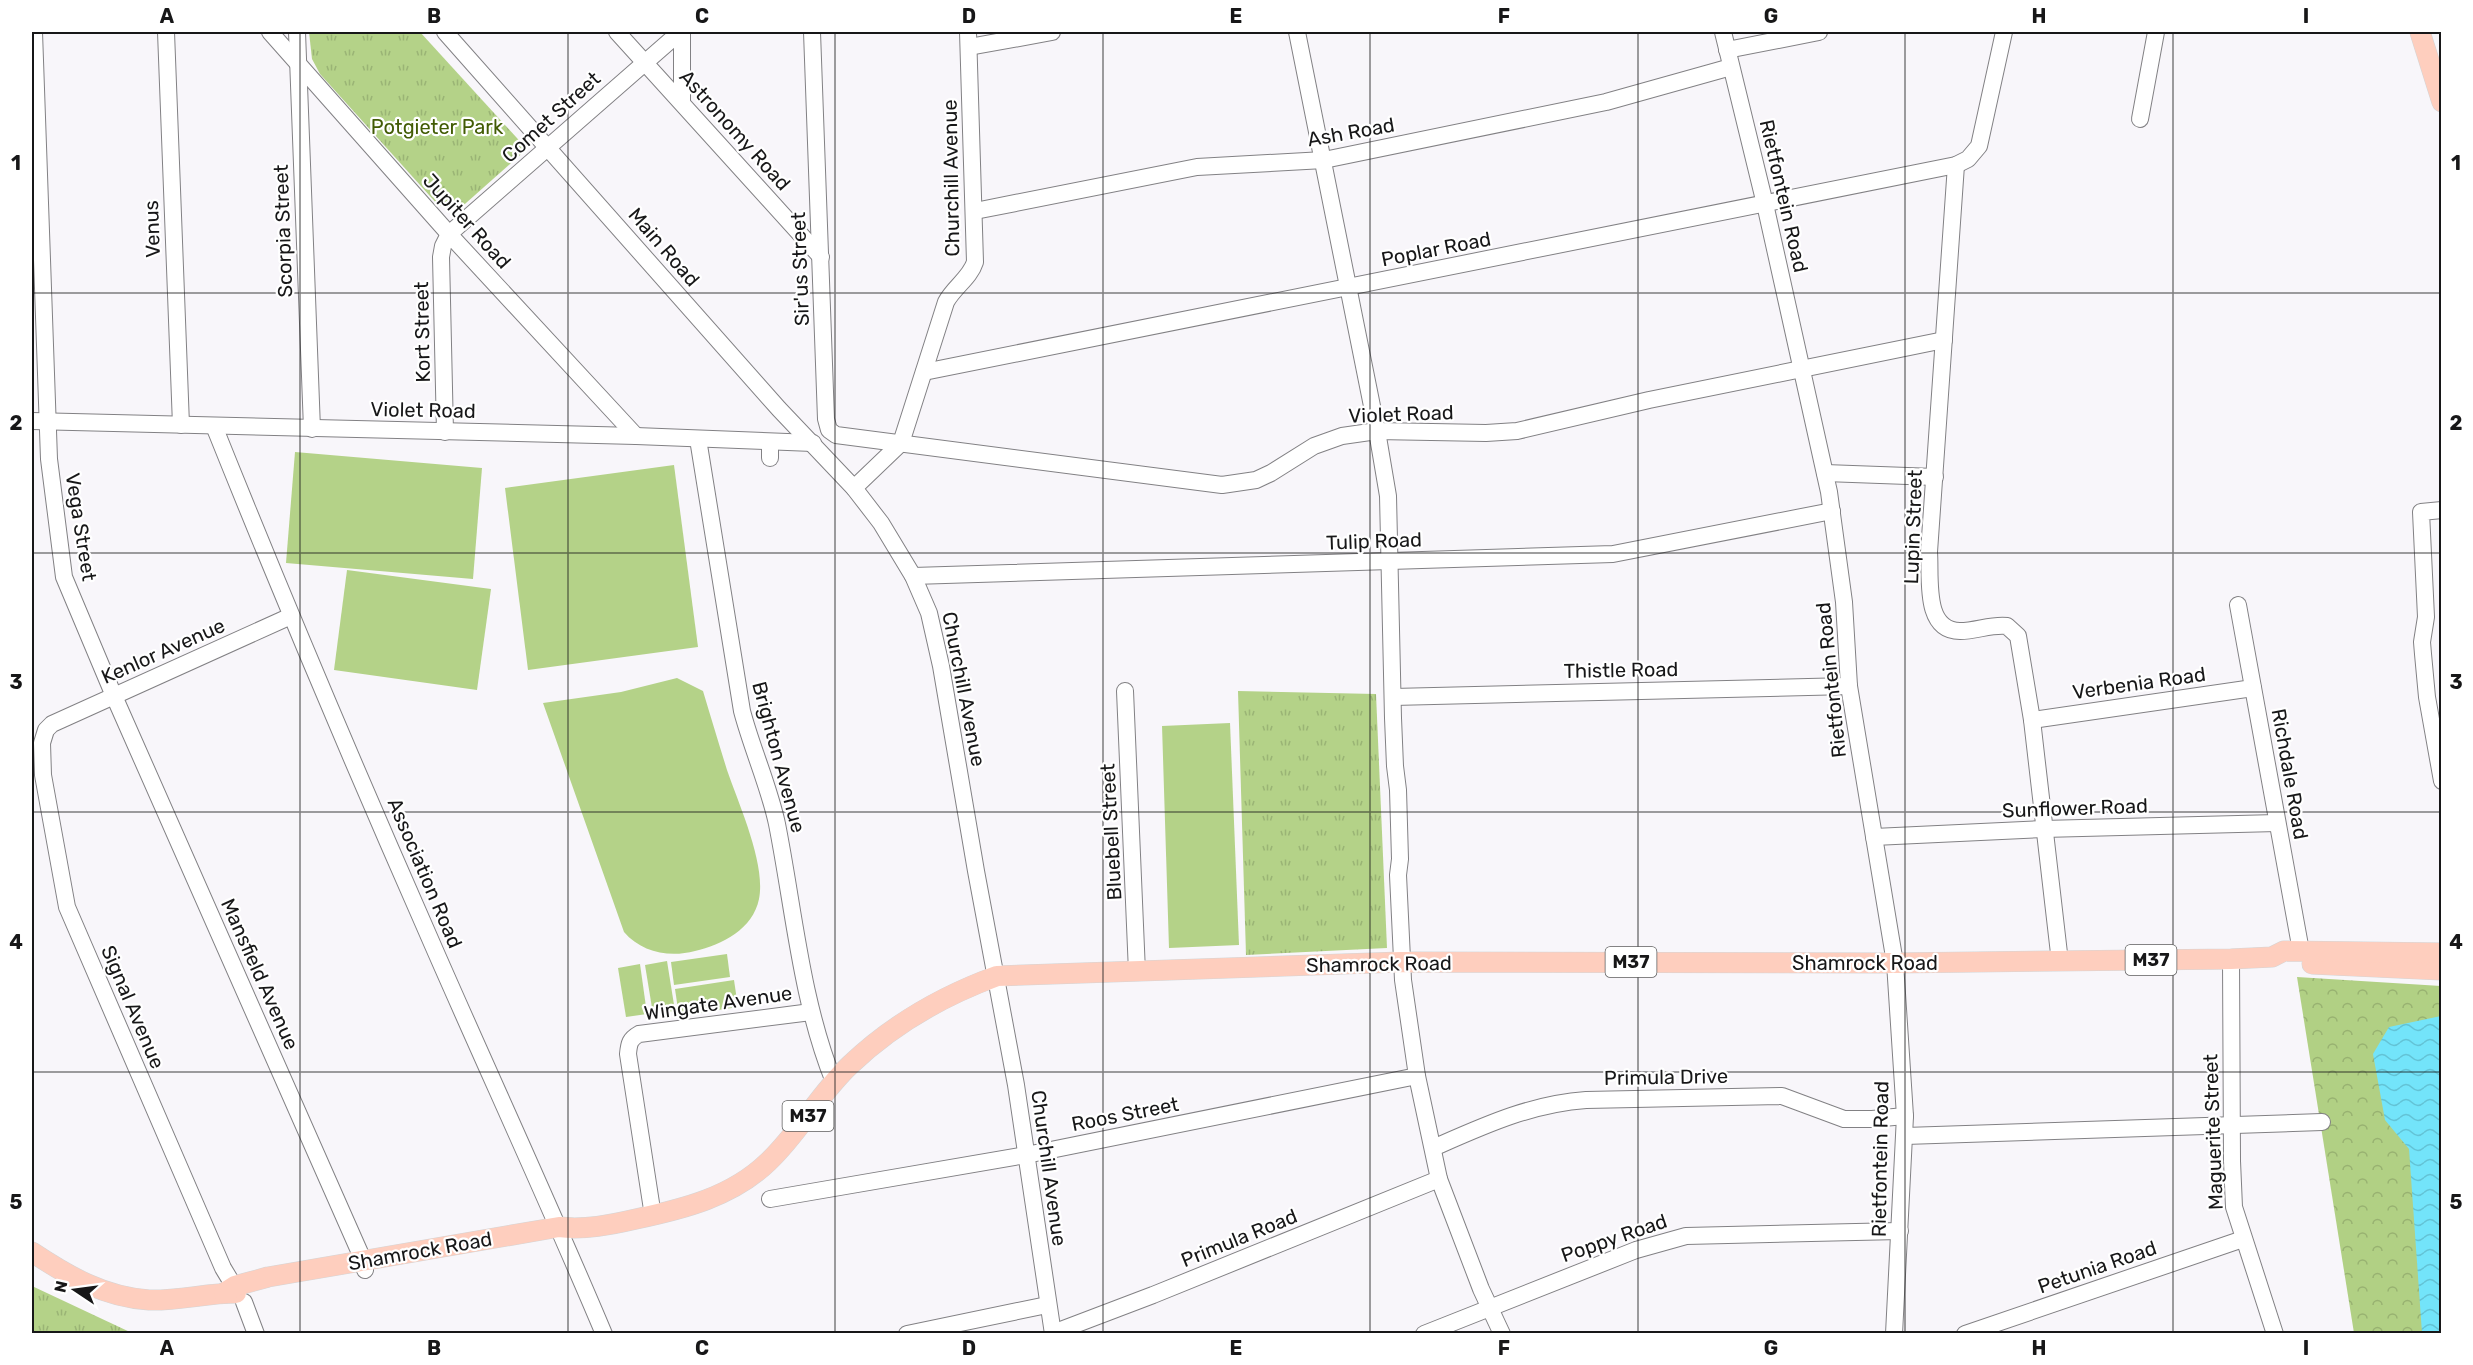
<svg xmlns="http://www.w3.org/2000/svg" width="2473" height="1365" font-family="Rubik,sans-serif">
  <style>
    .grass { fill: url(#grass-tufts) }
    .forest { fill: url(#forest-crowns) }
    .pitch { fill: #b4d288 }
    .water { fill: url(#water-waves) }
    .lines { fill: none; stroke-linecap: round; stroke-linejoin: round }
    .minor-casing { stroke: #828184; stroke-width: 18 }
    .major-casing { stroke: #d5d5d5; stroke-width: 21 }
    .minor { stroke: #fff; stroke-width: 16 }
    .major { stroke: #fecebe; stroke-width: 20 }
    .grid { fill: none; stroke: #171718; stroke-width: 1.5; stroke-opacity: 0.55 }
    .labels { text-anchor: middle; stroke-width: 4.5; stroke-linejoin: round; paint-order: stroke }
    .shield { fill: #fff; stroke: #5d5d5d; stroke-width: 1.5 }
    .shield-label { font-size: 18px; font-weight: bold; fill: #171718 }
    .street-label { font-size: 20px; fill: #171718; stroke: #fff }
    .park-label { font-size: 20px; fill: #425c05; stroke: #fff }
    .neatline { fill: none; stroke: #171718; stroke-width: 2 }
    .grid-label { font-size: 20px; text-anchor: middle; font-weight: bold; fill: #171718 }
  </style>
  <defs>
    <pattern id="grass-tufts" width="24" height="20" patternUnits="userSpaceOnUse" patternTransform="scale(1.5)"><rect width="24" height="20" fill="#b4d288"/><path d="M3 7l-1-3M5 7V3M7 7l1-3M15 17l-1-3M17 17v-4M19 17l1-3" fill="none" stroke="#9ab475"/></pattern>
    <pattern id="forest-crowns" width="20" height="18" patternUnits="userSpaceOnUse" patternTransform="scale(1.5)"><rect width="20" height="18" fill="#b1d084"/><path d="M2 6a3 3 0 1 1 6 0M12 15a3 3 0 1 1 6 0" fill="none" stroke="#98b271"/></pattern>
    <pattern id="water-waves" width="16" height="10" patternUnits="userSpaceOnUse" patternTransform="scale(1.5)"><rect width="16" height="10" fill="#73e4fa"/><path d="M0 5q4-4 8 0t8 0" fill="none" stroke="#63c3d6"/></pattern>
  </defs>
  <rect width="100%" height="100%" fill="#f8f6fa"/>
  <g class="grass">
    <polygon points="309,32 420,32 527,149 457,211 438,205 320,74 312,59"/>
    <polygon points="1238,691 1376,694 1387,948 1246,955"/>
    <polygon points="32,1286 132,1333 32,1333"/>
  </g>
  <polygon class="forest" points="2297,977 2441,986 2441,1333 2354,1333"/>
  <g class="pitch">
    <polygon points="295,452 482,468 473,579 286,563"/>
    <polygon points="674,465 698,647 528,670 505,488"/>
    <polygon points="347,570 491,589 477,690 334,670"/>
    <path d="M 677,678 L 703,691 C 711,718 719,744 727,770 C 739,805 766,864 759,899 C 753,929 722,945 695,951 C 669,958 641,952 624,932 L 543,703 L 621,692 Z"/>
    <polygon points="1230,723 1239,945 1169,948 1162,726"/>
    <polygon points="727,954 730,977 674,985 671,962"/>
    <polygon points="667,961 675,1011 653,1014 645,965"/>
    <polygon points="640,964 647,1014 626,1017 618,968"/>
    <polygon points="734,980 738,1007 679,1016 675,989"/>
  </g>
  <polygon class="water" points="2441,1016 2441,1333 2422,1333 2409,1149 2385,1120 2373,1054 2389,1027"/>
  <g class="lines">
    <g class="minor-casing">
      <g id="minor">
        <polyline points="34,32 49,459 64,577 114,696 360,1253 365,1270"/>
        <polyline points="166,32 181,425"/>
        <polyline points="270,32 449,234 636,436"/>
        <polyline points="297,32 312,429"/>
        <polyline points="445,32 779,409 854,488 881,523 913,576 929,613 941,666 976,871 1016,1085 1053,1334"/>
        <polyline points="617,32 821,257"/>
        <polyline points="682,32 682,102"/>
        <polyline points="812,32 826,419 829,430 836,435 1222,485 1256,480 1271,473 1314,446 1342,436 1377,431 1486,433 1517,431 1649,400 1944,340"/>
        <polyline points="1297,32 1377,431 1388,496 1393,718 1395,766 1398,790 1400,859 1398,875 1403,980 1417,1076 1439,1179 1481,1289 1502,1334"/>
        <polyline points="1723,32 1765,204 1829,492 1844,602 1849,686 1895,963 1905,1116 1894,1334"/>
        <polyline points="969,47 1052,32"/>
        <polyline points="1727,50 1819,32"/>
        <polyline points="2140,119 2156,32"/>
        <path d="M 1956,165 L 1929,552 C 1931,577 1923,631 1960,631 C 1976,631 1992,624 2007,626 L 2018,636 L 2032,720 L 2060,962"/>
        <polyline points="975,211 1197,167 1324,160 1606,102 1731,67"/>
        <polyline points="924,372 1956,165 1968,159 1979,146 2004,32"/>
        <polyline points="32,421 636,436 813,443"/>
        <path d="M 214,426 C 281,593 351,759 424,925 C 483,1061 546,1196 604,1334"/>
        <polyline points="445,432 441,257 443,246 449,234 680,32"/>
        <path d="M 698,439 L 742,711 C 752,749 769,786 777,824 C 794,910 801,1000 834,1082"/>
        <polyline points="770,458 770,442"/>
        <polyline points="1825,473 1935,477"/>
        <path d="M 854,488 L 901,443 L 946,302 C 954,287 970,278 975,262 L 968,32"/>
        <polyline points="2442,510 2421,512 2426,617 2422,642 2423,654 2427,697 2442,781"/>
        <polyline points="913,576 1613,554 1832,511"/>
        <polyline points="2238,605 2301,951"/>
        <polyline points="1125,691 1137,972"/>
        <polyline points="1393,697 1849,686"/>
        <polyline points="2032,720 2253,688"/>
        <polyline points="1874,837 2043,829 2277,823"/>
        <polyline points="2231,959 2232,1161 2234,1207 2275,1334"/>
        <polyline points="1905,1136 2322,1122"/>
        <path d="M 1433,1148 C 1483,1126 1530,1104 1586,1100 L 1782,1096 L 1844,1119 L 1872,1119 L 1905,1116"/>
        <polyline points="770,1199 1026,1155 1417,1076"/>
        <path d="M 653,1216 L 628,1054 C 629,1043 630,1039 639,1034 L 811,1012"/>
        <polyline points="238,1293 223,1268 67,907 43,775 42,743 46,730 52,724 291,616"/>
        <polyline points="244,1302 256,1334"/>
        <polyline points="1053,1333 1153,1295 1439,1179"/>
        <polyline points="907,1334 1047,1305"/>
        <polyline points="1424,1334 1636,1250 1686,1236 1900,1231"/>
        <polyline points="1965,1334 2243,1239"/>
      </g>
    </g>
    <g class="major-casing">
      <g id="major">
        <polyline points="2420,32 2442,102"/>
        <polyline points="2312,964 2442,970"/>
        <path d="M 32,1252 C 68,1276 104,1297 149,1300 C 178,1301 207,1293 236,1293"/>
        <path d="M 224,1293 L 235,1286 L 268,1277 L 559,1227 C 585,1230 610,1225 636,1219 C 683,1209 732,1197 768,1162 C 799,1133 819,1094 850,1065 C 893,1024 942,996 997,976 L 1401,962 L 1895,963 L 2231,959 L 2272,957 L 2284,951 L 2442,953"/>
      </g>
    </g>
    <use href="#minor" class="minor"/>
    <use href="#major" class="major"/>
  </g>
  <path class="grid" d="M 300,32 L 300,1334M 568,32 L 568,1334M 835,32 L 835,1334M 1103,32 L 1103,1334M 1370,32 L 1370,1334M 1638,32 L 1638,1334M 1905,32 L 1905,1334M 2173,32 L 2173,1334M 32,293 L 2442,293M 32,553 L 2442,553M 32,812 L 2442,812M 32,1072 L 2442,1072"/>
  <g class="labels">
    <g class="shield">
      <rect x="2125.5" y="945" width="51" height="30" rx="4.5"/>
      <rect x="1605.5" y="947" width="51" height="30" rx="4.5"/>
      <rect x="782.5" y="1101" width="51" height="30" rx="4.5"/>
    </g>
    <g class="shield-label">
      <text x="2151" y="966">M37</text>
      <text x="1631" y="968">M37</text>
      <text x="808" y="1122">M37</text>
    </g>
    <g class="street-label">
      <text transform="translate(551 117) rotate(-42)" y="7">Comet Street</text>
      <text transform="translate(735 130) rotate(48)" y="7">Astronomy Road</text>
      <text transform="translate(1351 132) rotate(-10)" y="7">Ash Road</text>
      <text transform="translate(951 178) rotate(-91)" y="7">Churchill Avenue</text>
      <text transform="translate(1784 196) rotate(77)" y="7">Rietfontein Road</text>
      <text transform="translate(467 221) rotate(48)" y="7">Jupiter Road</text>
      <text transform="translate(152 229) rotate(-92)" y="7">Venus</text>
      <text transform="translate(283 231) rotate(-92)" y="7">Scorpia Street</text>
      <text transform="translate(664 247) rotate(49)" y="7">Main Road</text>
      <text transform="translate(1436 249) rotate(-11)" y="7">Poplar Road</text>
      <text transform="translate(800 269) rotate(-92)" y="7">Sir'us Street</text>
      <text transform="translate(422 332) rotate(-91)" y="7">Kort Street</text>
      <text transform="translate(423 410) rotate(1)" y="7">Violet Road</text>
      <text transform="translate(1401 414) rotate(-2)" y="7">Violet Road</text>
      <text transform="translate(81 527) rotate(81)" y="7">Vega Street</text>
      <text transform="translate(1913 527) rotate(-88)" y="7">Lupin Street</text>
      <text transform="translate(1374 541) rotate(-2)" y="7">Tulip Road</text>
      <text transform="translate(163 651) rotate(-24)" y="7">Kenlor Avenue</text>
      <text transform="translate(1621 670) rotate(-1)" y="7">Thistle Road</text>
      <text transform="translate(1831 680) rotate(-96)" y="7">Rietfontein Road</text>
      <text transform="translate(2139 683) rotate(-8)" y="7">Verbenia Road</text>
      <text transform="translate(964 689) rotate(79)" y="7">Churchill Avenue</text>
      <text transform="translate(779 757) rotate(75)" y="7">Brighton Avenue</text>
      <text transform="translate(2290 774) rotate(80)" y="7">Richdale Road</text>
      <text transform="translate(2075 808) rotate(-2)" y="7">Sunflower Road</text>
      <text transform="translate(1111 832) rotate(-93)" y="7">Bluebell Street</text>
      <text transform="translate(425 873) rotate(67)" y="7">Association Road</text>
      <text x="1865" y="970">Shamrock Road</text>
      <text transform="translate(1379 964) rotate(-1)" y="7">Shamrock Road</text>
      <text transform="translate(260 974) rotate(66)" y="7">Mansfield Avenue</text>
      <text transform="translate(718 1003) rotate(-8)" y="7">Wingate Avenue</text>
      <text transform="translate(133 1007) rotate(67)" y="7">Signal Avenue</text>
      <text transform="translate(1666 1077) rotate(-1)" y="7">Primula Drive</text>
      <text transform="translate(1125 1114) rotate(-11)" y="7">Roos Street</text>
      <text transform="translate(2213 1132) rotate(-92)" y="7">Maguerite Street</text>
      <text transform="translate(1880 1159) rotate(-89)" y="7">Rietfontein Road</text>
      <text transform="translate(1049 1168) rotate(82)" y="7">Churchill Avenue</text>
      <text transform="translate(1239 1238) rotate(-22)" y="7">Primula Road</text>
      <text transform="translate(1614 1238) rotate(-19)" y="7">Poppy Road</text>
      <text transform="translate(420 1251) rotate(-10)" y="7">Shamrock Road</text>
      <text transform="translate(2097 1267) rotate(-19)" y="7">Petunia Road</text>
    </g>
    <g class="park-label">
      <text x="437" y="134">Potgieter Park</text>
    </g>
  </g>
  <rect width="2473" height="1365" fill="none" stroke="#ffffff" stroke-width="66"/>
  <g transform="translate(75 1290) rotate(283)" stroke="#ffffff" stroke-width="4.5" paint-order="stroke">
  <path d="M0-4.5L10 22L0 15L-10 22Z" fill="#171718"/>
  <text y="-9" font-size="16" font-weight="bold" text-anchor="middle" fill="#171718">N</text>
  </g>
  <rect x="33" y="33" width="2407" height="1299" class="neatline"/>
  <g class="grid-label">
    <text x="167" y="23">A</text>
    <text x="434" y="23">B</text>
    <text x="702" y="23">C</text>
    <text x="969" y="23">D</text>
    <text x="1236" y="23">E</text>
    <text x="1504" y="23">F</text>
    <text x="1771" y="23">G</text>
    <text x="2039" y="23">H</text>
    <text x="2306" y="23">I</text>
    <text x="16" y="170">1</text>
    <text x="2456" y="170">1</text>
    <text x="16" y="430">2</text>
    <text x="2456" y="430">2</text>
    <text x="16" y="689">3</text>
    <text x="2456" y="689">3</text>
    <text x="16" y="949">4</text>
    <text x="2456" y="949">4</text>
    <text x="16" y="1209">5</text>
    <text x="2456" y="1209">5</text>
    <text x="167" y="1355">A</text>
    <text x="434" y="1355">B</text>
    <text x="702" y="1355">C</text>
    <text x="969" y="1355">D</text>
    <text x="1236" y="1355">E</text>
    <text x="1504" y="1355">F</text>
    <text x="1771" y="1355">G</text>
    <text x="2039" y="1355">H</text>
    <text x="2306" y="1355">I</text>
  </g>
</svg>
